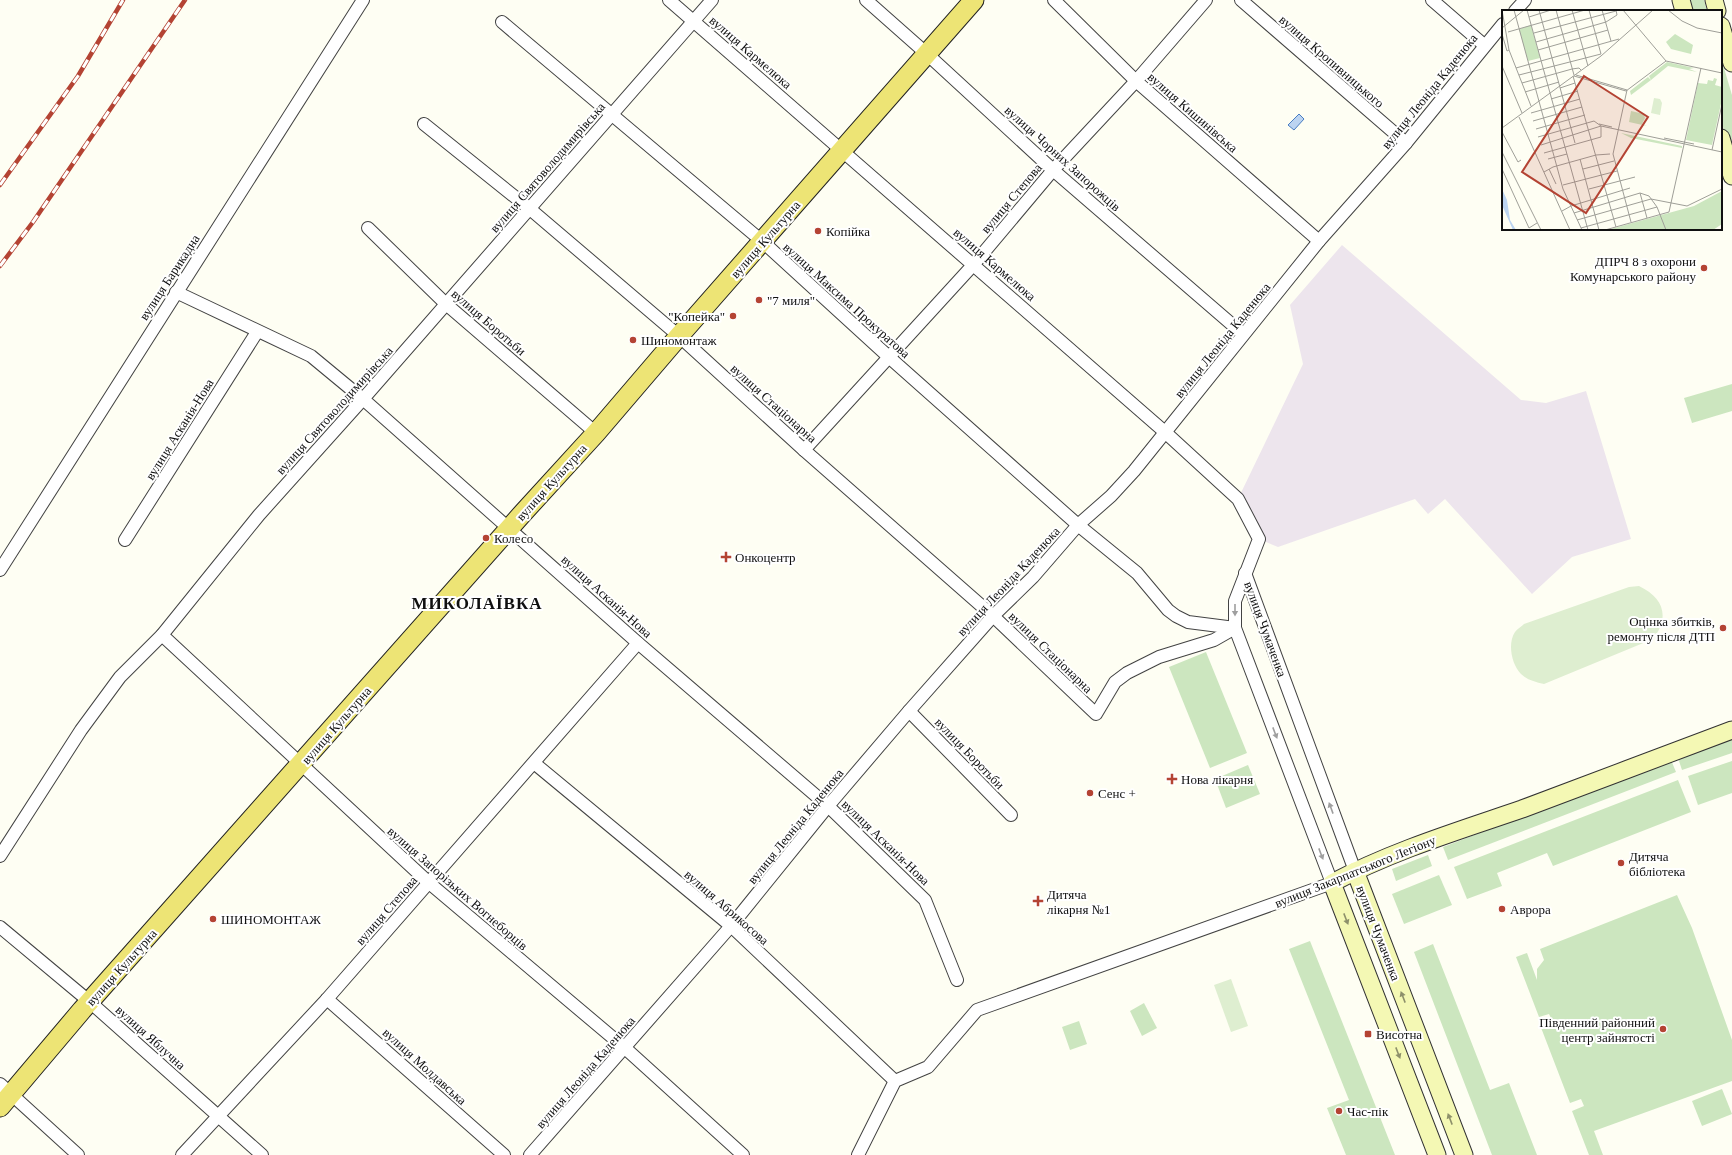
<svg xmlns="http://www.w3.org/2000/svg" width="1732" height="1155" font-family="Georgia,serif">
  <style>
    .industrial { fill: #ede5ed }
    .green { fill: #cce6bf }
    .pitch { fill: #deeed0 }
    .water { fill: #bcd4f1; stroke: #497dc2 }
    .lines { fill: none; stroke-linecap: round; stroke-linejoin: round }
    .street-casing { stroke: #434343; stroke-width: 14 }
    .secondary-casing { stroke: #323232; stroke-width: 19 }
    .primary-casing { stroke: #212121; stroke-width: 21 }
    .street { stroke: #fff; stroke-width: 12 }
    .secondary { stroke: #f4f8b4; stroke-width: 17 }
    .primary { stroke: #ede475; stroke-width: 19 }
    .rail-casing { stroke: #b44333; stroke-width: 4.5 }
    .rail { stroke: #fff; stroke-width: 3; stroke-dasharray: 9; stroke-linecap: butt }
    .oneway { fill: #9f9f9f }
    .oneway2 { fill: #8d906a }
    .poi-dot { fill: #b44333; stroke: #fff; stroke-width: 1.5 }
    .labels { text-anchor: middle; stroke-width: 4; stroke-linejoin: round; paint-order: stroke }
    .street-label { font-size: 13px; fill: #101010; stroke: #fff }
    .poi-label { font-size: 13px; fill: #101010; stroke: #fff; text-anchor: start }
    .district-label { font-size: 17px; font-weight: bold; letter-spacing: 1px; fill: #101010; stroke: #fff }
    .inset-road { fill: none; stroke: #9f9f98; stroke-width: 1 }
    .view { fill: #b44333; fill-opacity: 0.15; stroke: #b44333; stroke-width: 2 }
    .inset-edge { fill: none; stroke: #101010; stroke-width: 2 }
  </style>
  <rect width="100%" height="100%" fill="#fefef3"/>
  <polygon class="industrial" points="1342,245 1521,400 1546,403 1586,391 1631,539 1572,557 1532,594 1445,499 1428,514 1415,499 1278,547 1259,539 1238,499 1303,364 1290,305"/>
  <g class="green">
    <polygon points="1687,0 1704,0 1707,11 1690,11"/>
    <polygon points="1721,58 1732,95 1732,157 1721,120"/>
    <polygon points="1732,384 1732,411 1692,423 1684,398"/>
    <polygon points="1206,652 1247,753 1210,768 1169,667"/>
    <polygon points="1732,739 1732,753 1682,770 1678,758"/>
    <polygon points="1671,760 1676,772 1448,860 1443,847"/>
    <polygon points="1732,761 1732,793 1698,805 1688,776"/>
    <polygon points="1248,765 1260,794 1226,808 1215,779"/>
    <polygon points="1678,780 1691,812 1553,866 1547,853 1497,873 1502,886 1467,899 1454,867"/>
    <polygon points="1428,855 1432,866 1396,881 1392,869"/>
    <polygon points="1439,875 1452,905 1404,924 1392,894"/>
    <polygon points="1677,895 1692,928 1732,1040 1732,1081 1594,1131 1603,1155 1589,1155 1572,1111 1584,1106 1581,1099 1570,1103 1540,1025 1552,1020 1549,1014 1539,1017 1516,957 1527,953 1537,980 1537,969 1544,960 1540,949"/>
    <polygon points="1310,941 1395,1155 1346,1155 1327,1108 1349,1100 1289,949"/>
    <polygon points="1433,944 1490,1090 1509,1083 1537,1155 1492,1155 1414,952"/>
    <polygon points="1144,1003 1157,1028 1142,1036 1130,1011"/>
    <polygon points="1079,1021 1087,1044 1070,1050 1062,1027"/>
    <polygon points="1722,1089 1732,1114 1702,1126 1692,1101"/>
  </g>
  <g class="pitch">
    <path d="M 1639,586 C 1664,598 1670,617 1653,639 L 1544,684 C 1535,682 1527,680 1521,674 C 1512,665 1507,644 1515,632 C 1517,629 1522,626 1524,624 L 1629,587 Z"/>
    <polygon points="1231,979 1248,1026 1231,1032 1214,985"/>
  </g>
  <polygon class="water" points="1299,114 1304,119 1294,130 1288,125"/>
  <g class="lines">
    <g class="street-casing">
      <g id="street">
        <polyline points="669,0 1166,433 1238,499 1259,539 1235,601 1235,628 1332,883 977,1010 928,1067 895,1081 858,1155"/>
        <polyline points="866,0 927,54 1053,170 1243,334"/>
        <polyline points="1054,0 1136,81 1319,241"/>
        <polyline points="1241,0 1406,143"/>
        <polyline points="1432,0 1484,45"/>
        <polyline points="1515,11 1525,0"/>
        <polyline points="502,22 763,242 890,358 1078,525 1137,573 1168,610 1176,616 1188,622 1235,628"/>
        <polyline points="424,124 530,209 679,336 804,450 993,616 1096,714 1115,682 1127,673 1159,657 1214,640 1235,628"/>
        <polyline points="368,228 446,304 596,433"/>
        <polyline points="176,292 311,356 363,399 638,643 828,806 925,900 957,980"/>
        <polyline points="804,450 974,264 1053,170 1136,81 1206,0"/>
        <polyline points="125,540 257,332"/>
        <polyline points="0,570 363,0"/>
        <polyline points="1245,573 1355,871"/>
        <polyline points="162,635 428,882 625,1048 743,1155"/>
        <polyline points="909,711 1011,815"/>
        <polyline points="534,763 731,926 895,1081"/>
        <polyline points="0,856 81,730 120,677 162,635 259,515 363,399 712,0"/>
        <polyline points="0,927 90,1002 262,1155"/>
        <polyline points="327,999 504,1155"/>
        <polyline points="0,1084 78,1155"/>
        <polyline points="182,1155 327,999 638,643"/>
        <polyline points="530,1155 731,926 828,806 909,711 993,616 1033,577 1078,525 1111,496 1134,471 1319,241 1406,143 1503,24"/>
      </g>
    </g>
    <g class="secondary-casing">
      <g id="secondary">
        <polyline points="1681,0 1684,11"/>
        <polyline points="1714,0 1717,11"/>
        <polyline points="1721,26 1732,63"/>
        <polyline points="1721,138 1732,176"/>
        <polyline points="1355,871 1464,1155"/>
        <path d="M 1437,1155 L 1332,883 C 1392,851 1458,831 1522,809 C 1592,783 1662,756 1732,730"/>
      </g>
    </g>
    <g class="primary-casing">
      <polyline id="primary" points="0,1107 82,1010 522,514 596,433 679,336 974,0"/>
    </g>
    <use href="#street" class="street"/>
    <use href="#secondary" class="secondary"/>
    <use href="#primary" class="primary"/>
    <g class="rail-casing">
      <g id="rail">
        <polyline points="0,185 78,76 123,0"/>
        <polyline points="0,266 33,222 185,0"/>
      </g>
    </g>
    <use href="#rail" class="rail"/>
  </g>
  <defs><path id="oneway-solid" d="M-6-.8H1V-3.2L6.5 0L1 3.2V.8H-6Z"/></defs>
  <g class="oneway">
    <use href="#oneway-solid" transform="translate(1235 610) rotate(90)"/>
    <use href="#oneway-solid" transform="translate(1275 733) rotate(69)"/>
    <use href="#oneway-solid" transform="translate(1331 808) rotate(-110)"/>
    <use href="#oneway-solid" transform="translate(1321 854) rotate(69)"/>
  </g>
  <g class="oneway2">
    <use href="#oneway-solid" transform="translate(1346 919) rotate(69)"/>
    <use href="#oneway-solid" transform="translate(1403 997) rotate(-111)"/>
    <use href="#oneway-solid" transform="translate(1398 1053) rotate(69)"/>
    <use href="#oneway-solid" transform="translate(1450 1119) rotate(-111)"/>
  </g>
  <g class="poi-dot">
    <circle cx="818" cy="231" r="4"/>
    <circle cx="1704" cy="268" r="4"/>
    <circle cx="759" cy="300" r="4"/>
    <circle cx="733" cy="316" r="4"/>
    <circle cx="633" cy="340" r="4"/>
    <circle cx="486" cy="538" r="4"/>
    <path d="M724 551h4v4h4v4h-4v4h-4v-4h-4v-4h4z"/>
    <circle cx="1723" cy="628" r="4"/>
    <path d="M1170 773h4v4h4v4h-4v4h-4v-4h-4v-4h4z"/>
    <circle cx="1090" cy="793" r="4"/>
    <circle cx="1621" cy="863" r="4"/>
    <path d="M1036 895h4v4h4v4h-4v4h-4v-4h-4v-4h4z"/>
    <circle cx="1502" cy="909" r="4"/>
    <circle cx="213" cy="919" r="4"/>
    <circle cx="1663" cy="1029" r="4"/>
    <rect x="1364" y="1030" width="8" height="8" rx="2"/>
    <circle cx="1339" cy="1111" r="4"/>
  </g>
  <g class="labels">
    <g class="street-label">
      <text transform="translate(751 52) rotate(41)" y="5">вулиця Кармелюка</text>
      <text transform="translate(1332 61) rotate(41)" y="5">вулиця Кропивницького</text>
      <text transform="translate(1429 91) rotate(-51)" y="5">вулиця Леоніда Каденюка</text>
      <text transform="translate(1193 112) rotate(41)" y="5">вулиця Кишинівська</text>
      <text transform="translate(1063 158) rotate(42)" y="5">вулиця Чорних Запорожців</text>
      <text transform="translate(547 167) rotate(-49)" y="5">вулиця Святоволодимирівська</text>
      <text transform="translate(1011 198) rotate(-50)" y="5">вулиця Степова</text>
      <text transform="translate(765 239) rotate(-49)" y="5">вулиця Культурна</text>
      <text transform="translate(995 264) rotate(41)" y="5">вулиця Кармелюка</text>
      <text transform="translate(169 277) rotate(-57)" y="5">вулиця Барикадна</text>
      <text transform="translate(847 300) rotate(42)" y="5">вулиця Максима Прокуратова</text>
      <text transform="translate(489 322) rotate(41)" y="5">вулиця Боротьби</text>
      <text transform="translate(1222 340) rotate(-51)" y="5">вулиця Леоніда Каденюка</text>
      <text transform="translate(774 403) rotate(42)" y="5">вулиця Стаціонарна</text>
      <text transform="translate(334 410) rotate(-48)" y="5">вулиця Святоволодимирівська</text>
      <text transform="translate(179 429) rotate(-58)" y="5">вулиця Асканія-Нова</text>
      <text transform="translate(551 482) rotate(-48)" y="5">вулиця Культурна</text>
      <text transform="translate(1008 581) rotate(-47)" y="5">вулиця Леоніда Каденюка</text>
      <text transform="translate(607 596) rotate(42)" y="5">вулиця Асканія-Нова</text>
      <text transform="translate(1266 629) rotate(70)" y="5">вулиця Чумаченка</text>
      <text transform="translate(1051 652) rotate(44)" y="5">вулиця Стаціонарна</text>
      <text transform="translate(336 725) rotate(-49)" y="5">вулиця Культурна</text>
      <text transform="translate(970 753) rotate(46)" y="5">вулиця Боротьби</text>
      <text transform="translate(795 826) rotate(-51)" y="5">вулиця Леоніда Каденюка</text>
      <text transform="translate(886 842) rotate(44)" y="5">вулиця Асканія-Нова</text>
      <text transform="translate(1355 871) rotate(-22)" y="5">вулиця Закарпатського Легіону</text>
      <text transform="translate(458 888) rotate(41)" y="5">вулиця Запорізьких Вогнеборців</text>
      <text transform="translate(727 907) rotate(41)" y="5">вулиця Абрикосова</text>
      <text transform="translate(386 910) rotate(-49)" y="5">вулиця Степова</text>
      <text transform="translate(1379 933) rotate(69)" y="5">вулиця Чумаченка</text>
      <text transform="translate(121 967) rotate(-48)" y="5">вулиця Культурна</text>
      <text transform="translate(151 1037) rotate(42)" y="5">вулиця Яблучна</text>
      <text transform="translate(425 1066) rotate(42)" y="5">вулиця Молдавська</text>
      <text transform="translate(585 1072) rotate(-49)" y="5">вулиця Леоніда Каденюка</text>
    </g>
    <g class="poi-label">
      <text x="826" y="236">Копійка</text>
      <text x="1696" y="266" text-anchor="end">ДПРЧ 8 з охорони<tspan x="1696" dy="15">Комунарського району</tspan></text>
      <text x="767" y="305">"7 миля"</text>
      <text x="725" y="321" text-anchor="end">"Копейка"</text>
      <text x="641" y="345">Шиномонтаж</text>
      <text x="494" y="543">Колесо</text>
      <text x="735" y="562">Онкоцентр</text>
      <text x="1715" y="626" text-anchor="end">Оцінка збитків,<tspan x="1715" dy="15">ремонту після ДТП</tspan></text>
      <text x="1181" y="784">Нова лікарня</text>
      <text x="1098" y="798">Сенс +</text>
      <text x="1629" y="861">Дитяча<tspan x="1629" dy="15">бібліотека</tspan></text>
      <text x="1047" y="899">Дитяча<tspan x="1047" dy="15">лікарня №1</tspan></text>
      <text x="1510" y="914">Аврора</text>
      <text x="221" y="924">ШИНОМОНТАЖ</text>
      <text x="1655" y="1027" text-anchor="end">Південний районний<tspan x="1655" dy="15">центр зайнятості</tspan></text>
      <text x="1376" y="1039">Висотна</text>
      <text x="1347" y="1116">Час-пік</text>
    </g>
    <g class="district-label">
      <text x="477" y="609">МИКОЛАЇВКА</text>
    </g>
  </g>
  <g transform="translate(1502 10)">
    <rect width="220" height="220" fill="#fefef3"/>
    <path d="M 29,15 L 38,48 L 26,51 L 17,19 ZM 173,24 L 191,35 L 189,44 L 169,39 L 164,32 ZM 165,52 L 192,58 L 187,59 L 195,62 L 166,56 L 149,70 L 147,66 ZM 146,67 L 149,70 L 129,85 L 128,81 ZM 212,68 L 215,69 L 213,75 L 220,77 L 220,89 L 210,135 L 184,130 L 196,73 L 205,74 L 206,70 L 211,71 ZM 129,101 L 142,104 L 143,108 L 140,114 L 145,116 L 127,112 ZM 119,123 L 180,136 L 180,138 L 129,128 ZM 220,181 L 220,214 L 211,220 L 105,220 L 192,196 Z" fill="#cce6bf"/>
    <path d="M 152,88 L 158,89 L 160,93 L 158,105 L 149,103 Z" fill="#deeed0"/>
    <path d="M 0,179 L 5,190 L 8,210 L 14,220 L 11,220 L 0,195 Z" fill="#bcd4f1"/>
    <path class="inset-road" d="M 0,0 L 7,40 L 29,96M 12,0 L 61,179 L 80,220M 25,0 L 48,83M 37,0 L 73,133M 54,0 L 72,65M 70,0 L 86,56M 87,0 L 99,44M 100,0 L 109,31M 121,0 L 164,51M 166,0 L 180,11 L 195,18 L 220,23M 27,7 L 49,0M 0,18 L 22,0M 6,22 L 83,0M 32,23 L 114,1M 0,24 L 5,41 L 7,40M 34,32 L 104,12 L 115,5 L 114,0M 36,40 L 106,20M 164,51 L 220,63M 0,56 L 20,103M 14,58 L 117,29M 17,65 L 99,44M 74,65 L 125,80M 71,66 L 114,217M 72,66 L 124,81 L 164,51M 20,73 L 70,59 L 77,58 L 79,60M 58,78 L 73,73M 125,80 L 111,144 L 129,212M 23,82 L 57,72M 48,83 L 86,220M 49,89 L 76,81M 29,103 L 78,89M 17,107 L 68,220M 31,111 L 80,97M 97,114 L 110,117M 0,118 L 99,46 L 151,0M 34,119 L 83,105M 0,122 L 16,152 L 19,150M 36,127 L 92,111 L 99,116 L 220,142M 162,128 L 192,134M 39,135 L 99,116M 210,140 L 220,94M 0,142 L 39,220M 42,143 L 99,127 L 99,116M 46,149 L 65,144M 78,149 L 97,220M 0,159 L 27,218 L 35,213M 47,159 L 54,174M 81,159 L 112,151M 42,162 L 51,157 L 94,145 L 108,144M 61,175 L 115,161M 87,179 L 133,167M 138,183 L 147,186 L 155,197 L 164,220M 138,183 L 145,208M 149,189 L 185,196 L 220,179M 60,201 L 69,196 L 128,178M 72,203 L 138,183M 75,210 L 149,189M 79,218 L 155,197M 103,220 L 167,202 L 199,58"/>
    <path class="view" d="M 82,66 L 146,107 L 84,203 L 20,162 Z"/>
    <rect width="220" height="220" class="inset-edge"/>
  </g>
</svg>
